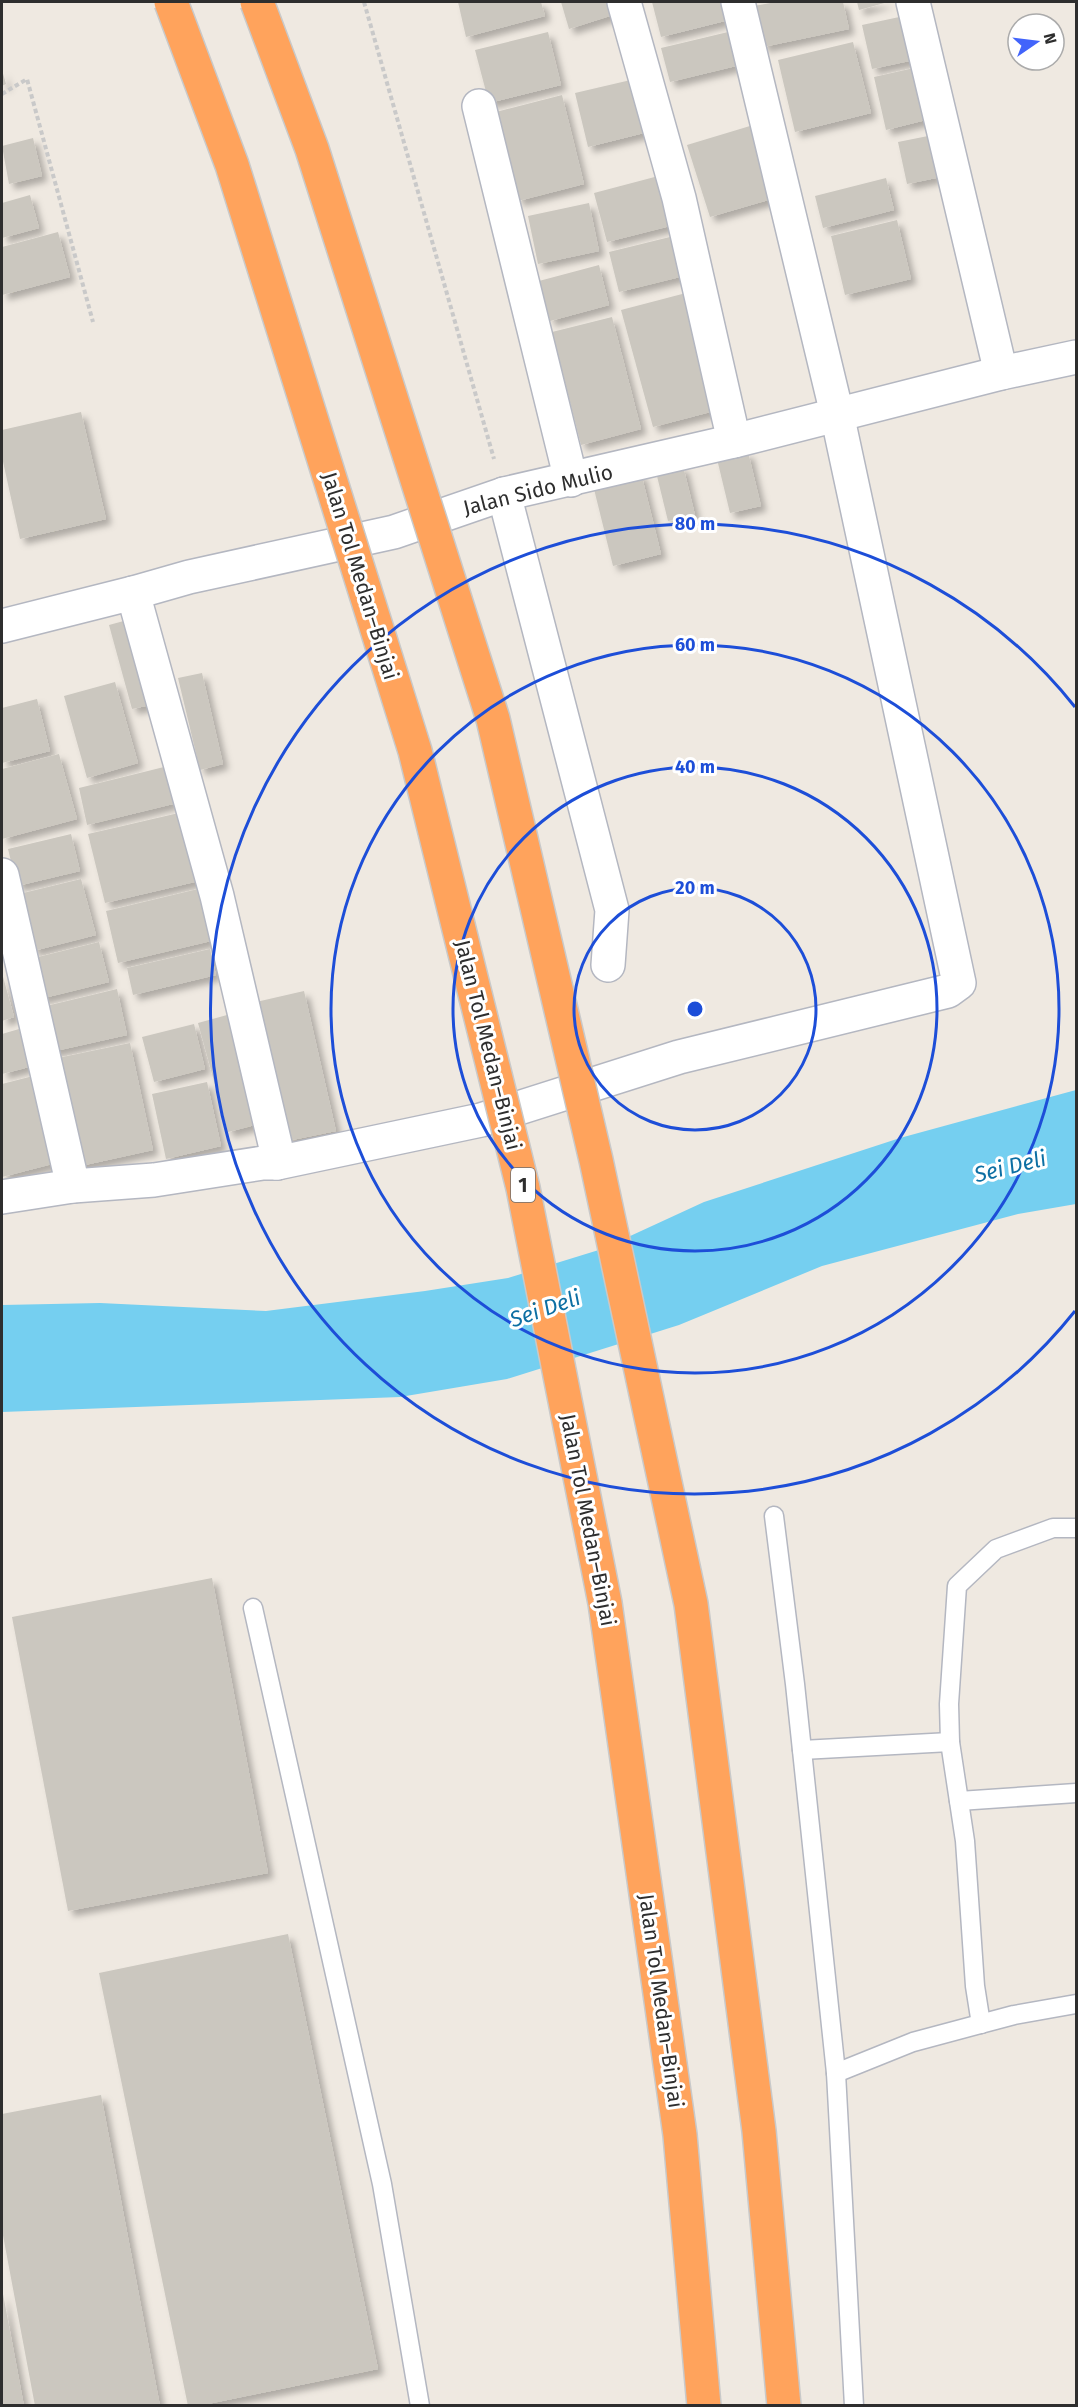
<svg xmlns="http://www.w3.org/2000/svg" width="1078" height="2407" font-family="'Fira Sans',sans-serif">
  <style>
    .water { fill: #75cff0 }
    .building { fill: #cbc7bf; filter: url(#shadow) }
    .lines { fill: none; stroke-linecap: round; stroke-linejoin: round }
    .service-casing { stroke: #b4b7c1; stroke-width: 21 }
    .minor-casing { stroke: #b4b7c1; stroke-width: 36 }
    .path { stroke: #c9c9c9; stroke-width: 4; stroke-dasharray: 4.5 3; stroke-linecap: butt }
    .service { stroke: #fff; stroke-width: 18 }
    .minor { stroke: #fff; stroke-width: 33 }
    .motorway-bridge-casing { stroke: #c9c9c9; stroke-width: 36; stroke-linecap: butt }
    .motorway-bridge { stroke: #ffa35c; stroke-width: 33 }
    .ring { fill: none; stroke: #1d4ed8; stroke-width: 3 }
    .labels { text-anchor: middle; stroke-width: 6; stroke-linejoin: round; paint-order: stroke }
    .shield { fill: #fff; stroke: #6d6d6d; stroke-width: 1.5 }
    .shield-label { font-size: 20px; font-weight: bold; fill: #2e2e2e }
    .street-label { font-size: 21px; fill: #2e2e2e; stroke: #fff }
    .water-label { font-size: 22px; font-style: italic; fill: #0d6fa3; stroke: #fff }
    .centre { fill: #1d4ed8; stroke: #fff; stroke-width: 3 }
    .ring-label { font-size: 18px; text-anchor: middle; font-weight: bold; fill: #1d4ed8; stroke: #fff; stroke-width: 6; stroke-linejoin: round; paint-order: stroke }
  </style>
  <defs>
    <filter id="shadow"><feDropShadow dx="5.5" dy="5.5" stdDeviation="3" flood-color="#0004"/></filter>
  </defs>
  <rect width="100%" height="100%" fill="#efe9e1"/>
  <polygon class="water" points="1076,1090 1076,1204 1018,1214 822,1266 679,1325 507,1379 400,1397 2,1412 2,1305 100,1303 266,1311 425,1291 508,1278 602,1249 704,1202 900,1138"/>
  <g class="building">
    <polygon points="458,2 541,2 545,16 466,37"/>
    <polygon points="561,2 612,2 616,14 569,29"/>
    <polygon points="652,2 720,2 725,21 661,37"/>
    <polygon points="776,2 843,2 849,29 763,47 754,6"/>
    <polygon points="857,2 888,2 859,10"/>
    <polygon points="904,16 914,60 872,69 862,25"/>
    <polygon points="548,32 561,85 489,103 475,50"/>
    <polygon points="728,32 736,66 670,82 661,48"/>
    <polygon points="853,42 871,113 795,132 778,60"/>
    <polygon points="914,68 926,120 886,130 874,77"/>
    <polygon points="2,70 6,84 2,86"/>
    <polygon points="635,79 648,132 588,147 575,93"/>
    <polygon points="562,95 584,184 518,201 496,112"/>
    <polygon points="750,126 772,199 710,217 687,145"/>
    <polygon points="928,136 936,178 907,184 898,142"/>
    <polygon points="33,138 42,176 9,184 2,146"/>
    <polygon points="666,174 678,224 607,242 594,193"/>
    <polygon points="886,178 894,210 823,228 815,196"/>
    <polygon points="30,195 39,228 2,238 2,203"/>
    <polygon points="589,203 599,251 538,264 528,216"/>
    <polygon points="897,220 911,279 845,295 831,236"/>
    <polygon points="58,232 70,277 2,295 2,247"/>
    <polygon points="678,235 688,275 619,292 609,252"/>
    <polygon points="599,265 609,305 550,321 539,281"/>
    <polygon points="686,293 718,410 653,427 621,310"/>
    <polygon points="612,317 641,429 581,445 552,332"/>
    <polygon points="81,412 106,519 20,539 2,457 2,430"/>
    <polygon points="748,452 761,506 730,513 717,459"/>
    <polygon points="683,466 695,515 668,521 656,472"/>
    <polygon points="641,473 661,554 613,566 593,485"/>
    <polygon points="131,619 155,704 132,709 109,625"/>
    <polygon points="202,673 223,764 200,770 178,678"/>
    <polygon points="115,682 138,763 87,778 64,696"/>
    <polygon points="37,699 50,751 2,763 2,708"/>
    <polygon points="59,754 77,819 2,839 2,769"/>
    <polygon points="164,767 173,804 87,825 79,788"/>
    <polygon points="183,812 199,881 105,903 88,834"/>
    <polygon points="71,834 80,871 17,886 8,849"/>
    <polygon points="81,879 96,935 33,951 19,894"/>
    <polygon points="198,889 211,941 118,963 106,911"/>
    <polygon points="99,942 109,982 40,999 30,959"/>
    <polygon points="210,949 216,975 133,995 127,968"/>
    <polygon points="2,973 14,1017 2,1021"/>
    <polygon points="117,989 127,1035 51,1052 42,1007"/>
    <polygon points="304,991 336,1131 287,1141 256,1002"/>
    <polygon points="227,1015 255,1125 228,1132 198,1023"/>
    <polygon points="194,1024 205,1069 154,1082 142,1037"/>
    <polygon points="19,1029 29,1067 2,1074 2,1034"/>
    <polygon points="130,1043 153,1150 76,1167 53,1059"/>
    <polygon points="33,1076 56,1163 2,1177 2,1084"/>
    <polygon points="207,1082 221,1146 166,1159 152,1094"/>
    <polygon points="212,1578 268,1873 68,1911 12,1617"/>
    <polygon points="288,1934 378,2369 198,2406 188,2406 99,1973"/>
    <polygon points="101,2095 160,2406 35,2406 2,2230 2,2114"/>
    <polygon points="2,2294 3,2294 24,2406 2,2406"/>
  </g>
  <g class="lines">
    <g class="service-casing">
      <g id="service">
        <polyline points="774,1516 795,1684 836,2073 854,2406"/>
        <polyline points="253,1608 382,2184 420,2406"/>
        <polyline points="802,1750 950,1742"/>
        <polyline points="959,1801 1076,1793"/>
        <polyline points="981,2024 975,1986 965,1841 950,1742 949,1704 957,1586 996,1549 1053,1528 1076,1528"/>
        <polyline points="836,2073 913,2042 1014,2015 1076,2004"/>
      </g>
    </g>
    <g class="minor-casing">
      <g id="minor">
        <polyline points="624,2 679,198 734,441"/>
        <polyline points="913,2 1001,373"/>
        <polyline points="479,106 571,480"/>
        <polyline points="504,494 612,910 608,965"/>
        <polyline points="133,593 217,896 276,1148 277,1163"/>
        <polyline points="2,626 133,593 189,577 394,532 504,494 734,441 1001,373 1076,357"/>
        <polyline points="2,875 73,1186"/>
        <polyline points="2,1197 73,1186 154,1180 263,1163 277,1163 481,1120 679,1057 948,991 959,983 837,414 738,2"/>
      </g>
    </g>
    <g class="path">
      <polyline points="364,2 494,459"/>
      <polyline points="2,94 27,79 93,322"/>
    </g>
    <use href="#service" class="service"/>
    <use href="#minor" class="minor"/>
    <g class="motorway-bridge-casing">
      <g id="motorway-bridge">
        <polyline points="171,2 232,165 415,751 523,1188 605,1603 680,2135 704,2406"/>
        <polyline points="257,2 312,149 493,719 596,1160 691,1604 759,2131 784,2406"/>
      </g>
    </g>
    <use href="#motorway-bridge" class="motorway-bridge"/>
  </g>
  <g class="ring">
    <circle cx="695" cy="1009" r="121"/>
    <circle cx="695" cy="1009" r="242"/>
    <circle cx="695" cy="1009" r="364"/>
    <path d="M1075 1311A485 485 0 1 1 1075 707"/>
  </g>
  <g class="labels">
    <rect class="shield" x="511" y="1168" width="24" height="34" rx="4.5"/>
    <g class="shield-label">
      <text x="523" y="1192">1</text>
    </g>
    <g class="street-label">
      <text transform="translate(538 490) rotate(-14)" y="7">Jalan Sido Mulio</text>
      <text transform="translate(360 576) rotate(73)" y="7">Jalan Tol Medan–Binjai</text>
      <text transform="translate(488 1045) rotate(76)" y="7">Jalan Tol Medan–Binjai</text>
      <text transform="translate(588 1520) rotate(79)" y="7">Jalan Tol Medan–Binjai</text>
      <text transform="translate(661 2001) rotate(82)" y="7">Jalan Tol Medan–Binjai</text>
    </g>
    <g class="water-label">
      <text transform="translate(1010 1166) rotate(-14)" y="8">Sei Deli</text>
      <text transform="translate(545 1308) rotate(-19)" y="8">Sei Deli</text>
    </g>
  </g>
  <circle cx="695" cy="1009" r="9" class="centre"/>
  <g class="ring-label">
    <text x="695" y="530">80 m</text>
    <text x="695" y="651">60 m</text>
    <text x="695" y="773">40 m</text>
    <text x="695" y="894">20 m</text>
  </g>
  <rect width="1078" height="2407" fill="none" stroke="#2e2e2e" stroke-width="6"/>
  <g transform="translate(1036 42) rotate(76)"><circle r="28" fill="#ffffff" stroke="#ababab" stroke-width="1.5"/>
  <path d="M0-4.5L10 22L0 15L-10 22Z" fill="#4264fb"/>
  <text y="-9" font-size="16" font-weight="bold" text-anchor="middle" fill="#2e2e2e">N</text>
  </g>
</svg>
